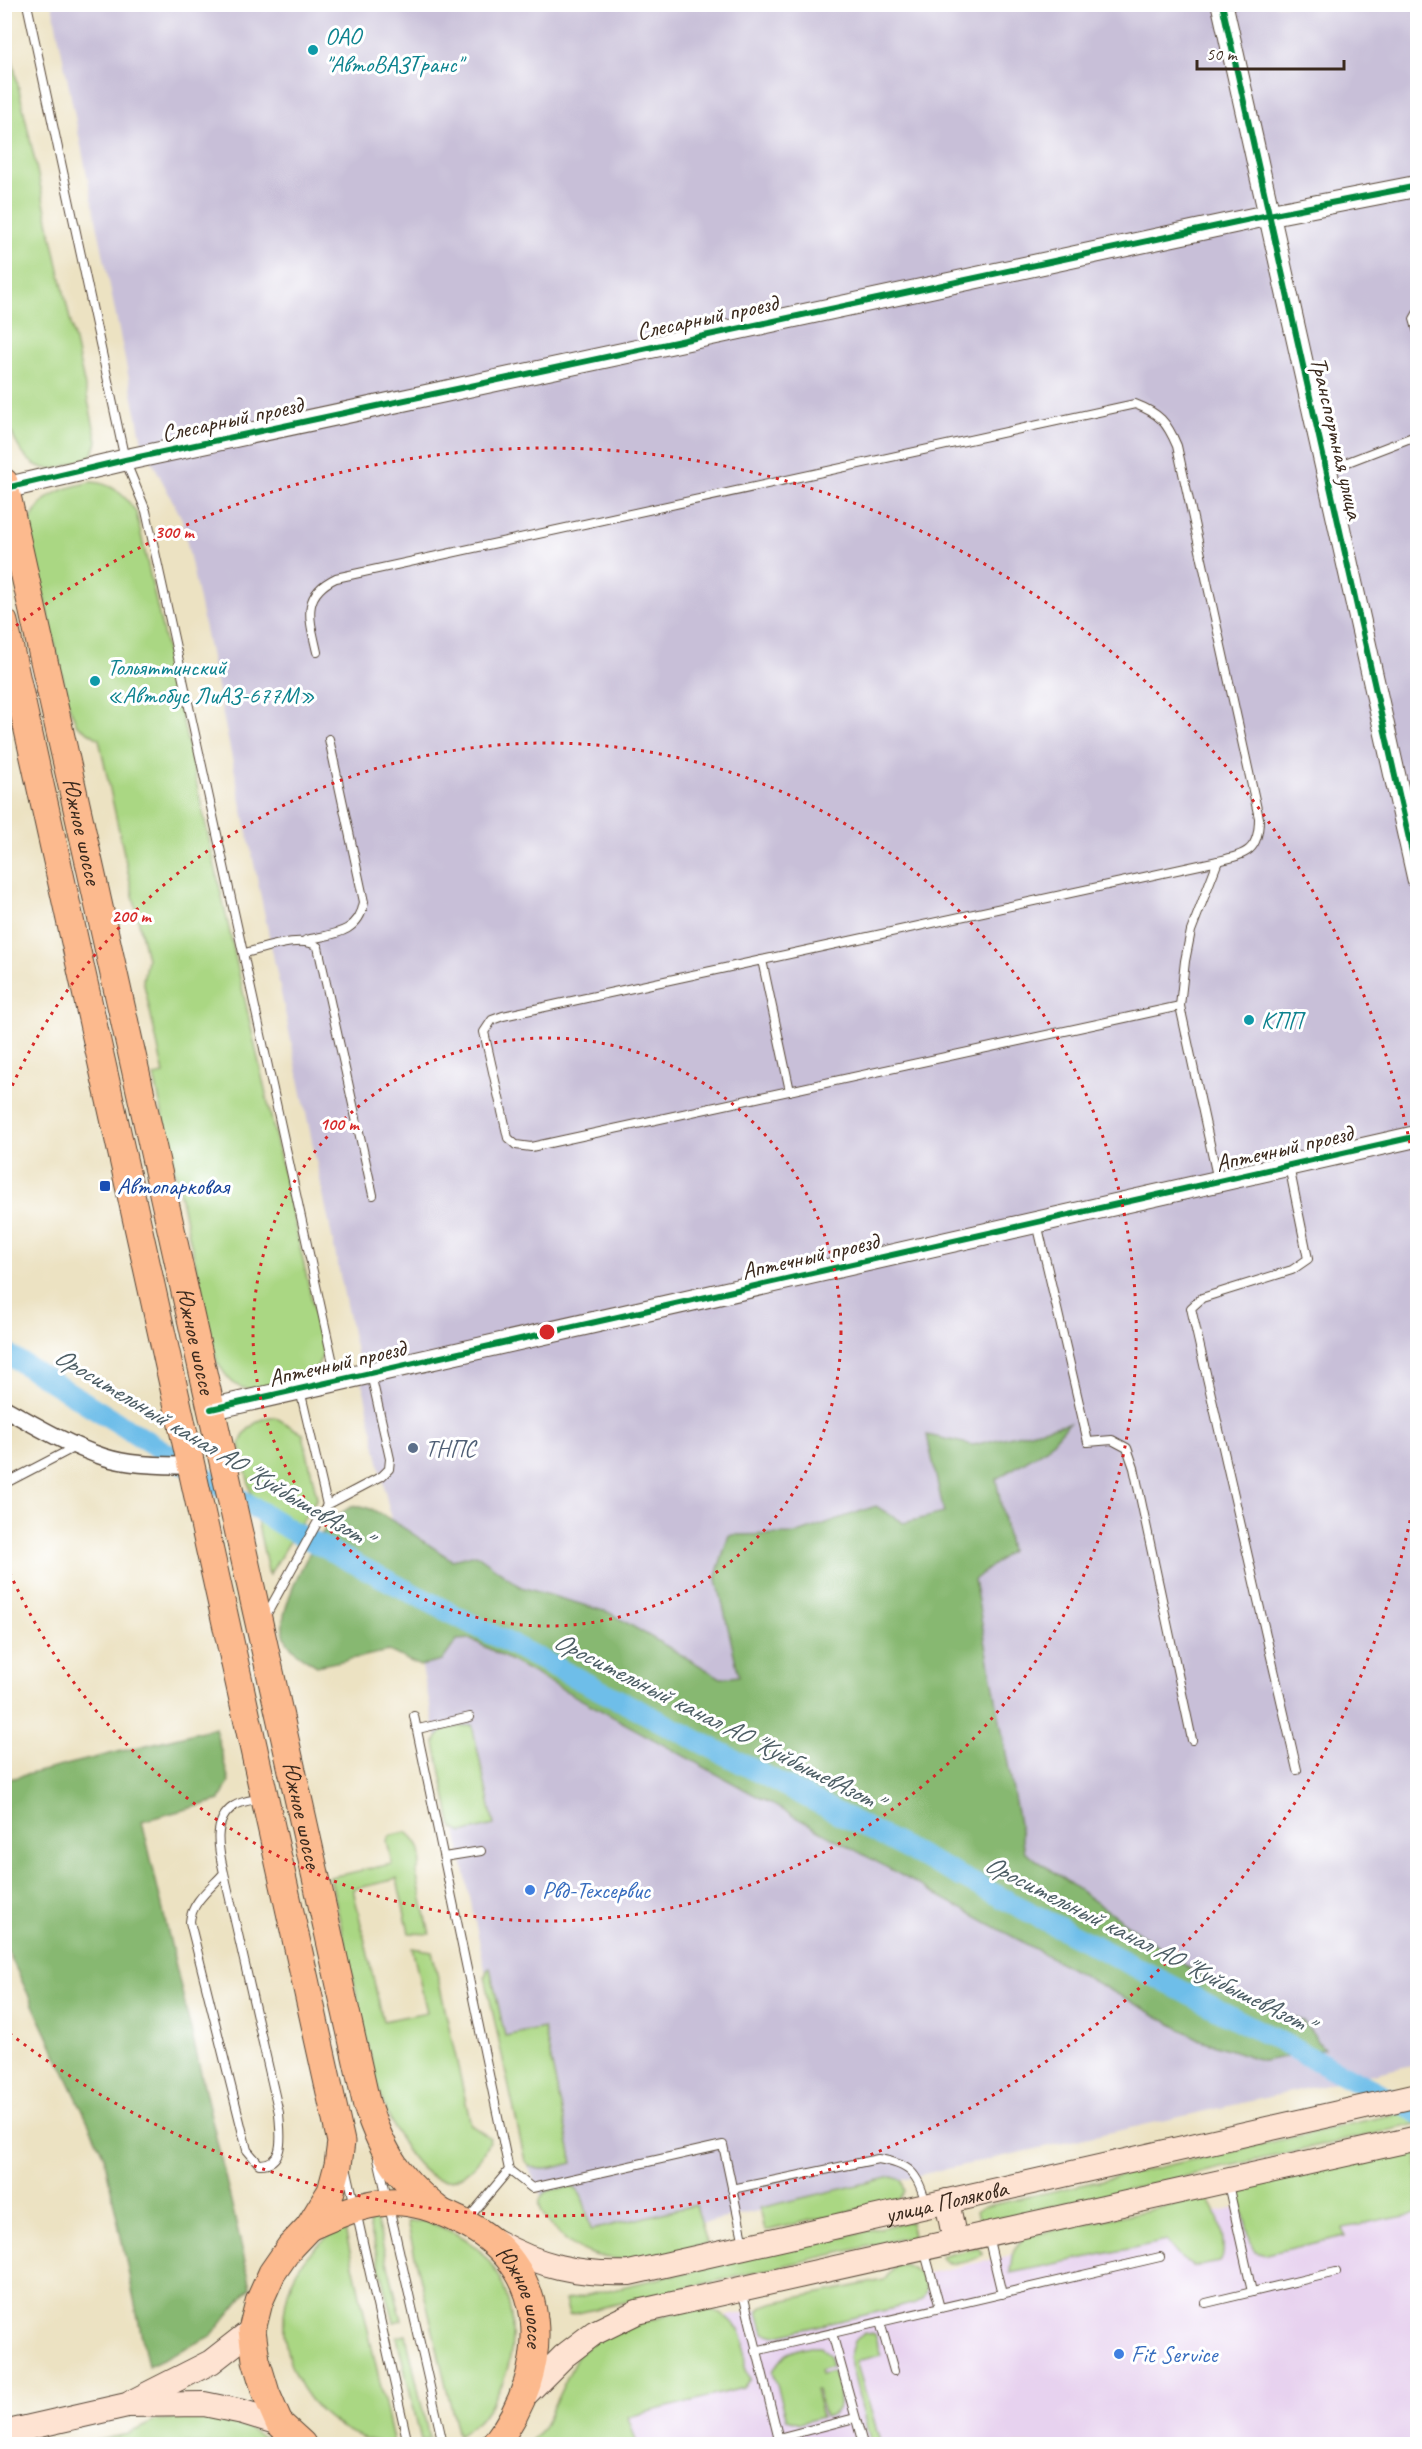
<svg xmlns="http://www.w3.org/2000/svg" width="1422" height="2449" font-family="Caveat,sans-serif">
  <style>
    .built { fill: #e7d2ef }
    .industrial { fill: #c8bfd8 }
    .green { fill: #aad783; stroke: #728050; stroke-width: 1.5 }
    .forest { fill: #87b871; stroke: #617148; stroke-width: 1.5 }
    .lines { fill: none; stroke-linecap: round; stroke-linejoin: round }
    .canal { stroke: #6ebee9; stroke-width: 21 }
    .service-casing { stroke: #564637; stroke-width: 10 }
    .minor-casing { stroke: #564637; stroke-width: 19 }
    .tertiary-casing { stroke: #564637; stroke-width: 23 }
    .secondary-casing { stroke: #564637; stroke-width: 26 }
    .primary-casing { stroke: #564637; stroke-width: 29 }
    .service { stroke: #fff; stroke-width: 8 }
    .minor { stroke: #fff; stroke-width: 16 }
    .tertiary { stroke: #fff; stroke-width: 21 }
    .secondary { stroke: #fee3d2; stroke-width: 24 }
    .primary { stroke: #fcba8e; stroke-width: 27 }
    .cycleway-casing { stroke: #fff; stroke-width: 10 }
    .cycleway { stroke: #00873e; stroke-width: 6 }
    .ring { fill: none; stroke: #d62828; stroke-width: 3; stroke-dasharray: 3 6 }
    .culture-dot { fill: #0f9aa8; stroke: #fff; stroke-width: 2 }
    .transit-dot { fill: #1a4fb4; stroke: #fff; stroke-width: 2 }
    .service-dot { fill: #5c6f8a; stroke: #fff; stroke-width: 2 }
    .shop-dot { fill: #3f7fe0; stroke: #fff; stroke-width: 2 }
    .labels { text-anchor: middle; stroke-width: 6; stroke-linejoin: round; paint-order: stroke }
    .culture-label { font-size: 24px; fill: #0d838f; stroke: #fff; text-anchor: start }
    .street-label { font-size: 24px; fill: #3b2a1e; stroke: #fff }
    .transit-label { font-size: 24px; fill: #164399; stroke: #fff; text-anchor: start }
    .service-label { font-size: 24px; fill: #4e5e75; stroke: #fff; text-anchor: start }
    .shop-label { font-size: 24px; fill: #366cbe; stroke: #fff; text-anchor: start }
    .water-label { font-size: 26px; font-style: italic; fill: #4d5e65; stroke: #fff }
    .centre { fill: #d62828; stroke: #fff; stroke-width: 3 }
    .ring-label { font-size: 18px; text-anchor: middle; font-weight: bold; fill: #d62828; stroke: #fff; stroke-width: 6; stroke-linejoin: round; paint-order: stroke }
  </style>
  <rect width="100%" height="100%" fill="#fff"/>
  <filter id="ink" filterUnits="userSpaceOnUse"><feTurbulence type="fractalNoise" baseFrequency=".0167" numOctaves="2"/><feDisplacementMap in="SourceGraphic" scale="12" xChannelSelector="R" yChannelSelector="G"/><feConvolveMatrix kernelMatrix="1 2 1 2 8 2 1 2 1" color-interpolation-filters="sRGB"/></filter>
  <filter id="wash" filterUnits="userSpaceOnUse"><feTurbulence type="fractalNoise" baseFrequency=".008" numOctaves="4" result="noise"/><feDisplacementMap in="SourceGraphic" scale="24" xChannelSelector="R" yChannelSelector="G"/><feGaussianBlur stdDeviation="1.35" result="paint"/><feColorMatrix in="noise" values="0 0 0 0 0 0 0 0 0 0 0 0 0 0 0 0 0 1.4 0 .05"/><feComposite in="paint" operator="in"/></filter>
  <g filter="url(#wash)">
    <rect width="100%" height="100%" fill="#ece2c2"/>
    <polygon class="built" points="1417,2168 1417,2444 568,2444 650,2333"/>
    <polygon class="industrial" points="52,5 1417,5 1417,2064 583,2250 562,2230 547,2207 525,2161 182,519 142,442"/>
    <g class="green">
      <path d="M 8,40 L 97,441 C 94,455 90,458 76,462 C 69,464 61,468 54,469 C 21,470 10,432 5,408 L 4,45 Z"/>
      <path d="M 91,482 C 112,483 125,495 136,512 L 323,1350 C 319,1376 298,1382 276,1387 C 266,1389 253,1391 243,1388 C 231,1385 224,1372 217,1362 L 154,1076 L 164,1074 L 143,980 L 147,959 L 99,739 L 77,725 L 69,706 L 28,527 C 40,494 58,490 91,482 Z"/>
      <path d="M 269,1417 L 275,1417 L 303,1434 L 317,1498 L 269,1575 L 240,1444 C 245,1429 255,1421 269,1417 Z"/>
      <path d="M 472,1725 L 494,1825 L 462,1833 L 453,1828 L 451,1823 L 435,1743 C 438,1727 459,1727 472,1725 Z"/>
      <path d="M 407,1832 C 421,1844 425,1858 416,1873 L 430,1934 L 409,1933 L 397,1879 L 353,1889 L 383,2021 L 427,2012 L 412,1948 L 432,1951 L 471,2125 L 490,2138 C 484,2154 477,2166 463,2175 C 420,2202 386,2114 377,2085 L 330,1877 L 392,1864 L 387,1841 L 390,1836 Z"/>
      <path d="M 490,1968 L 505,2036 L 544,2028 L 573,2163 C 559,2166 536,2176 525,2161 L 485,1977 L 487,1970 Z"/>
      <polygon points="1417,2109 1417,2124 986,2221 978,2219 976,2212 983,2207"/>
      <polygon points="1417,2146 1417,2214 1343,2228 1345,2236 1267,2254 1255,2251 1252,2247 1240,2200 1242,2194 1253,2185"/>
      <polygon points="892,2177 902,2180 905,2192 898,2200 765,2231 760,2208"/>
      <path d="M 572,2187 C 585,2191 587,2218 591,2230 L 696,2205 L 707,2243 C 678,2251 647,2262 617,2259 C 603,2258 586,2253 574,2246 C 562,2238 526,2206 545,2193 C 552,2188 564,2188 572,2187 Z"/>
      <path d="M 1205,2198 C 1218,2204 1229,2251 1220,2262 L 1194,2267 L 1182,2259 L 1167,2241 L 1010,2273 C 1011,2257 1013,2244 1028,2236 Z"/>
      <polygon points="376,2218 402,2320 394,2322 368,2220"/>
      <path d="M 425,2221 C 438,2226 452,2231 464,2238 C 518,2273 526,2354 491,2404 C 486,2410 482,2418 477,2422 C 471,2427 464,2431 458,2436 L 407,2222 Z"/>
      <polygon points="910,2221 913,2236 569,2315 565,2300"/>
      <path d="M 344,2225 L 394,2444 C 314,2438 263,2356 292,2281 C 302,2256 322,2240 344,2225 Z"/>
      <path d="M 978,2247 L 983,2254 C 973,2262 947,2269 940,2257 Z"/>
      <path d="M 903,2264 C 919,2268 938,2292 916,2303 L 775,2336 L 764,2333 L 758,2312 L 761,2308 L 771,2303 L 884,2280 L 896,2266 Z"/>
      <polygon points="699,2307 721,2313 740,2331 744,2342 745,2367 750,2379 743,2388 628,2417 637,2444 528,2444 543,2428 577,2357 600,2334"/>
      <polygon points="865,2333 874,2335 881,2355 856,2361 881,2444 871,2444 849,2357 854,2341"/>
      <polygon points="406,2335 429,2438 421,2440 397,2337"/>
      <path d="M 810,2346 L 821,2346 L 829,2355 L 832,2366 L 820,2370 L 821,2374 L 833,2371 C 839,2388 848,2410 825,2417 L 817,2390 L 815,2390 L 822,2417 L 800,2423 L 787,2419 L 773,2372 C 780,2354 793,2350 810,2346 Z"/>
      <path d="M 188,2418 C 226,2419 244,2424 275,2444 L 78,2444 L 128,2434 L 157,2420 Z"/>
    </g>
    <g class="forest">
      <path d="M 1069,1423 L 1046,1449 L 996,1479 L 1010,1551 L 974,1580 L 1024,1851 L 1216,1987 L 1303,2021 L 1324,2049 L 1264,2061 L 1201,2040 L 471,1639 L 457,1640 L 442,1661 L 420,1666 L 389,1651 L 317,1666 C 303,1658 286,1648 283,1630 C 279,1603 328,1500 361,1506 C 382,1510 431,1547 452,1560 L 476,1554 L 521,1587 L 608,1612 L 721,1678 L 739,1676 L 716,1575 L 729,1535 L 795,1534 L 876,1506 L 903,1523 L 944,1513 L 927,1435 L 973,1445 Z"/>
      <polygon points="215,1728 229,1781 220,1800 142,1821 251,2287 211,2336 148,2366 104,2156 5,1945 5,1780"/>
    </g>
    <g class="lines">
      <polyline class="canal" points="4,1352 290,1530 1418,2113"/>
    </g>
  </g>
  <g filter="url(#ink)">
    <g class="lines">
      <g class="service-casing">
        <g id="service">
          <polyline points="27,4 125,460 146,511 337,1381"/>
          <polyline points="1418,312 1414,319 1418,333"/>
          <polyline points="1327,470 1418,435"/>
          <path d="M 317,652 C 310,620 300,595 336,578 L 1135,404 C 1159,413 1167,422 1177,446 L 1259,818 C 1259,851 1247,854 1218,861"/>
          <path d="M 306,940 C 332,934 359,934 364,902 L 329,739"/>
          <path d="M 244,953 C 263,949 303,934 318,947 L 373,1195"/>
          <polyline points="762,960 1218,861 1191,931 1185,961 1180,1006 1218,1181"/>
          <polyline points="790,1091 762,960 503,1016 492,1020 484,1032 508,1138 516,1145 531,1147 1180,1006"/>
          <polyline points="1289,1166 1308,1259 1292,1270 1202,1298 1191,1308 1297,1770"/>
          <polyline points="1037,1223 1088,1442 1112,1440 1127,1448 1134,1468 1192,1740"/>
          <polyline points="300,1390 327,1505"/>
          <polyline points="4,1484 77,1446"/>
          <polyline points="264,1619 327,1505 382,1476 389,1469 390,1459 371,1374"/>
          <polyline points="414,1716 509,2170 467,2220"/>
          <polyline points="418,1729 470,1717"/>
          <polyline points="444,1857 481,1851"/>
          <path d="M 224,1873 C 212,1887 191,1902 190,1922 L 247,2150 L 259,2164 C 287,2165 280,2132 279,2113 L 224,1873 C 219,1852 211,1821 234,1806 C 241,1801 253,1800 262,1798"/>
          <polyline points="378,2158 443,2444"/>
          <polyline points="346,2166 408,2444"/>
          <polyline points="509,2170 532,2188 723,2145 744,2244"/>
          <polyline points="1228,2184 1252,2292"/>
          <path d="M 732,2189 L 878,2159 C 910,2164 918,2173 926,2204"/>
          <polyline points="988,2236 1002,2294"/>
          <polyline points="924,2249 940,2308"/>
          <polyline points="742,2290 780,2444 777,2444"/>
          <polyline points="1206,2303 1336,2272"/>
          <polyline points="880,2322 894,2371"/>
          <polyline points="832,2333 863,2444"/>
          <polyline points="755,2351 1160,2257"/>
          <polyline points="778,2438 855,2418"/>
        </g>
      </g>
      <g class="minor-casing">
        <path id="minor" d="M 4,1408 C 36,1426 70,1446 104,1457 C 132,1466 163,1465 191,1466"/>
      </g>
      <g class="tertiary-casing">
        <g id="tertiary">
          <polyline points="1222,4 1418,879"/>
          <polyline points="6,488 125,460 1269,215 1418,186"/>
          <polyline points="211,1409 1418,1136"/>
        </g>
      </g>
      <g class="secondary-casing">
        <g id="secondary">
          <polyline points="947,2201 955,2241"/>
          <path id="s1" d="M 495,2241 C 539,2266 578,2275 629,2273 L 1418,2095"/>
          <polyline points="522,2398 564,2356 594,2333 637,2312 1418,2138"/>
          <polyline points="132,2402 211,2362 252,2330"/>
          <polyline points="4,2433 127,2405 204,2404 243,2412 279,2423"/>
        </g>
      </g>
      <g class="primary-casing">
        <g id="primary">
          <path id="s2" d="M 4,482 L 367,2106 C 384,2156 399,2179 441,2212"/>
          <polyline points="4,622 341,2142 338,2165 331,2191 309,2227 290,2247 272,2273 259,2302 252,2330 256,2360 266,2393 279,2423 302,2444"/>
          <path id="s3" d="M 309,2227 C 334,2216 360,2204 388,2202 C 413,2200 436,2209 458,2220 C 554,2264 553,2369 495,2444"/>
        </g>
      </g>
      <use href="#service" class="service"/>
      <use href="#minor" class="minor"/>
      <use href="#tertiary" class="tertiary"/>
      <use href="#secondary" class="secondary"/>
      <use href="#primary" class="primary"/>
      <g class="cycleway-casing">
        <g id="cycleway">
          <polyline points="1222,4 1418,879"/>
          <polyline points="6,488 125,460 1269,215 1418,186"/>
          <polyline points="211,1409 1418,1136"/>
        </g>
      </g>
      <use href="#cycleway" class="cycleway"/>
    </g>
  </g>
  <g class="ring">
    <circle cx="547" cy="1332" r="294"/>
    <path d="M5 1102A589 589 0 1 1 5 1562"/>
    <path d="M1417 1485A883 883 0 0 1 9 2033M9 631A883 883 0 0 1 1417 1179"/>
  </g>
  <g class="culture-dot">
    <circle cx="313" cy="50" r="6"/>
    <circle cx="95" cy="681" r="6"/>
    <circle cx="1249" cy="1020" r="6"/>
  </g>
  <rect class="transit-dot" x="99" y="1180" width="12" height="12" rx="3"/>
  <circle class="service-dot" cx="413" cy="1448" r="6"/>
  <g class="shop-dot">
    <circle cx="530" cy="1890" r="6"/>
    <circle cx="1119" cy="2354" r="6"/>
  </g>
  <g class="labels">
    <g class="culture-label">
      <text x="325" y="44">ОАО<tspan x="325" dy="28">"АвтоВАЗТранс"</tspan></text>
      <text x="107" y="675">Тольяттинский<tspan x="107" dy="28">«Автобус ЛиАЗ-677М»</tspan></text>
      <text x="1261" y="1028">КПП</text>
    </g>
    <g class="street-label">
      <text transform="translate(707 317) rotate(-12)" y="8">Слесарный проезд</text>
      <text transform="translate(232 419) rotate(-12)" y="8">Слесарный проезд</text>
      <text transform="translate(1337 438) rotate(77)" y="8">Транспортная улица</text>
      <text dy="8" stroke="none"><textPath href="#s2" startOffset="358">Южное шоссе</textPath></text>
      <text transform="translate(1284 1148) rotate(-13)" y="8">Аптечный проезд</text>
      <text transform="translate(810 1256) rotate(-13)" y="8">Аптечный проезд</text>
      <text dy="8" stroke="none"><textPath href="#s2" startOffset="880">Южное шоссе</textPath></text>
      <text transform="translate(337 1363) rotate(-13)" y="8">Аптечный проезд</text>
      <text dy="8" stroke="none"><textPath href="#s2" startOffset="1366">Южное шоссе</textPath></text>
      <text dy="8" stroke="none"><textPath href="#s1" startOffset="465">улица Полякова</textPath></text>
      <text dy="8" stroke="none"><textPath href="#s3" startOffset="262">Южное шоссе</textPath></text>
    </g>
    <g class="transit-label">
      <text x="117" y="1194">Автопарковая</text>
    </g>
    <g class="service-label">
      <text x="425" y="1456">ТНПС</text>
    </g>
    <g class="shop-label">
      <text x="542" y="1898">Рвд-Техсервис</text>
      <text x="1131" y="2362">Fit Service</text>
    </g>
    <g class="water-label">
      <text transform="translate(212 1446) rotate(31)" y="9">Оросительный канал АО "КуйбышевАзот"</text>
      <text transform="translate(717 1720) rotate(27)" y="9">Оросительный канал АО "КуйбышевАзот"</text>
      <text transform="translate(1148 1943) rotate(27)" y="9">Оросительный канал АО "КуйбышевАзот"</text>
    </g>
  </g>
  <circle cx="547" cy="1332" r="9" class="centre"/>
  <g class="ring-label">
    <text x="174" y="538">300 m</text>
    <text x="131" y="922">200 m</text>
    <text x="339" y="1130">100 m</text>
  </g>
  <rect width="1422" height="2449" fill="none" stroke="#fff" stroke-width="24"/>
  <path d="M1197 60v9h147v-9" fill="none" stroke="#3b2a1e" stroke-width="3"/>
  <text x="1206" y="60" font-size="18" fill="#3b2a1e" stroke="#ffffff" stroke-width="4.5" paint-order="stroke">50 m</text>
</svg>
